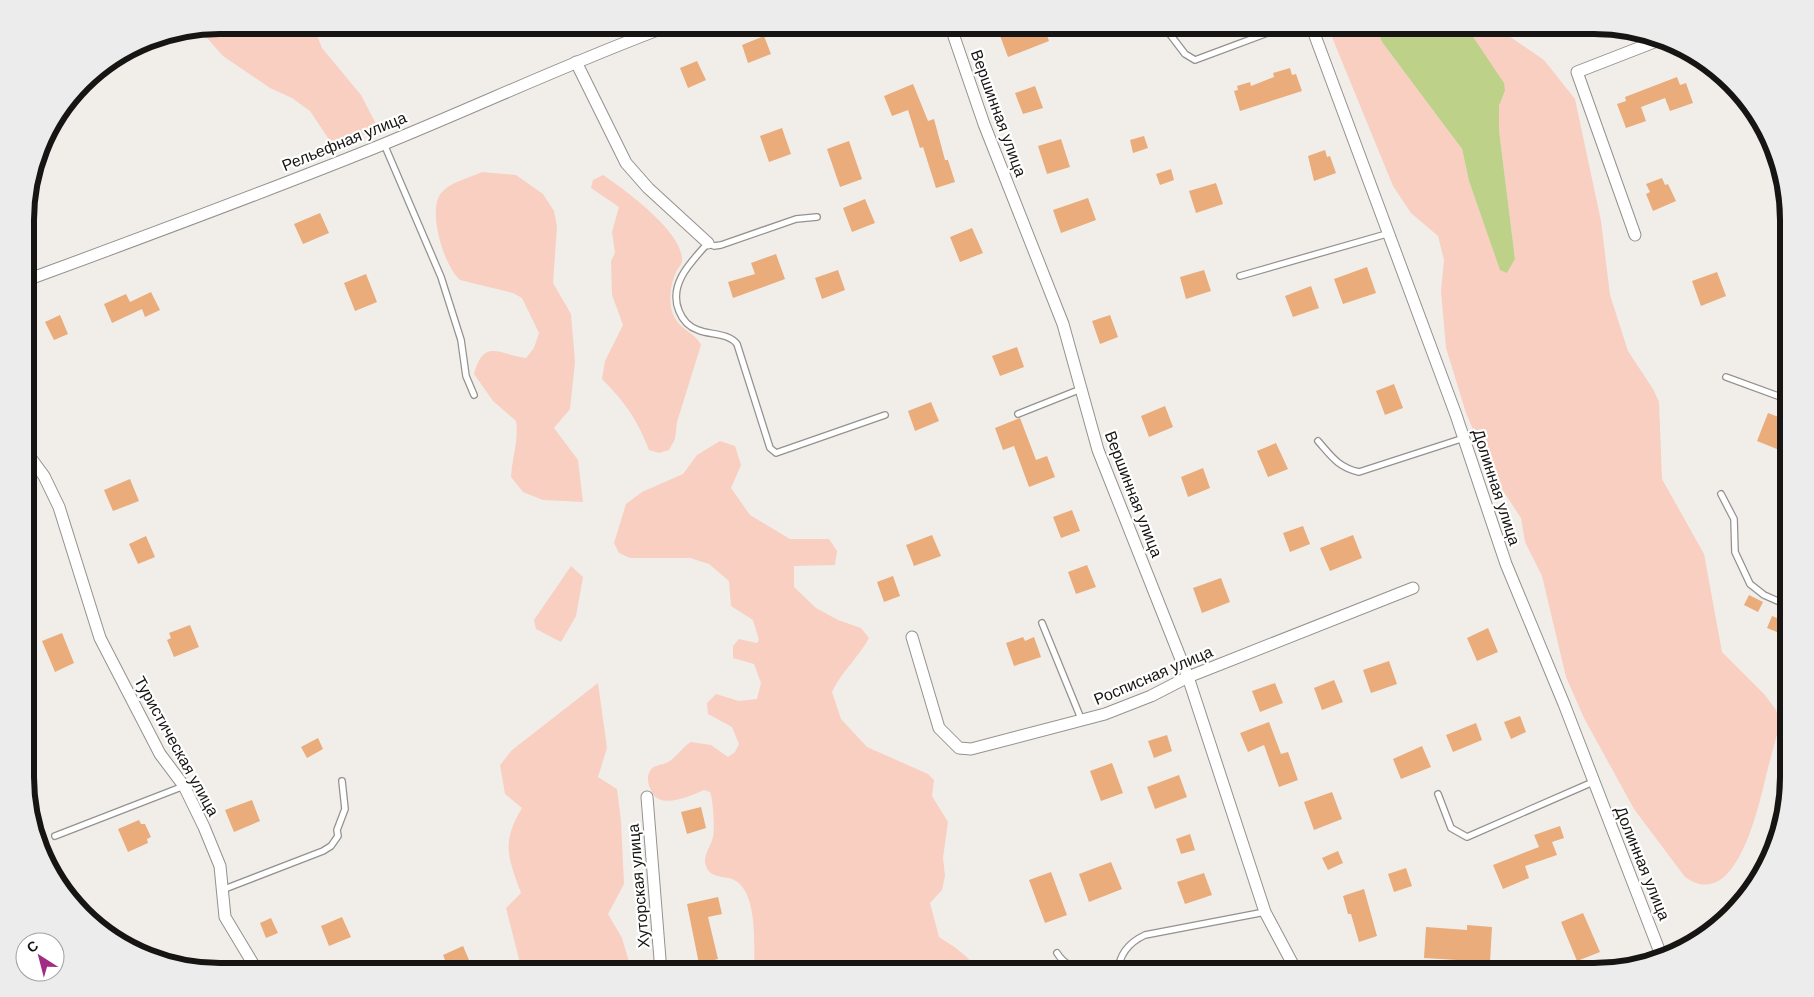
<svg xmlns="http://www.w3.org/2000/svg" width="1814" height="997" font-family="'DM Sans',sans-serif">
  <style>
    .green { fill: #f8cfc1 }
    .water { fill: #bed189 }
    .building { fill: #e9ac7a }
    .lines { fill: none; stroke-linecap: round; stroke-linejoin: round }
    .service-casing { stroke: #94928e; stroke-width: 8 }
    .minor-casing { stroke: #94928e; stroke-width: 13 }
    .service { stroke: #fff; stroke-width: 5.5 }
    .minor { stroke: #fff; stroke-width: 11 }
    .labels { text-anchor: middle; stroke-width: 4.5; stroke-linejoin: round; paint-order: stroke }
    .street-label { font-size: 16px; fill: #161513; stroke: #fff }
    .rim { fill: none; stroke: #161513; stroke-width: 6 }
  </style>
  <rect width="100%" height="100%" fill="#f1eeea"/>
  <g class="green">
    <path d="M 220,25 L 313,25 L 322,48 L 361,95 L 376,124 C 366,135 347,147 332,144 L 310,111 L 292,98 L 270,88 L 223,56 L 199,29 Z"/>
    <path d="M 1327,25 L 1375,25 L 1382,42 L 1462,149 L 1469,181 L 1500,269 L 1507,273 L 1515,259 L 1499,130 L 1499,106 L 1505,91 L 1465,25 L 1500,25 L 1500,30 L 1544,60 L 1575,99 L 1601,221 L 1610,295 L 1628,351 L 1653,389 L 1659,402 L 1662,479 L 1704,554 L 1722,652 L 1765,695 L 1776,710 L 1780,723 C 1776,738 1772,753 1768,768 C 1760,800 1738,915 1685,877 L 1634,809 L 1584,718 L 1566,677 L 1542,576 L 1525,542 L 1521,518 L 1492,474 L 1466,413 L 1446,348 L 1441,291 L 1444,260 L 1438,236 L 1411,213 L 1393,186 Z"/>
    <path d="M 482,172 L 516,175 L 543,194 L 554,211 L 557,226 L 553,283 L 571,314 L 575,362 L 570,409 L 554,428 L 578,460 L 583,502 L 543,500 L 523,492 L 511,477 C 512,459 519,439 516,421 L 493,401 L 474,374 C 484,337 500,355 526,358 L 534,348 L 539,333 L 522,298 L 513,293 L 460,280 C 444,266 427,211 441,193 C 450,182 469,178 482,172 Z"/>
    <path d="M 603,175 C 624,189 683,232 682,260 C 682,264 679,267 677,270 C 671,282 669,294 671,307 C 675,330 694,330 701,345 L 677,422 L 675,439 L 669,450 L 659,453 L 649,450 C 637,419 625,402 602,379 L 605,361 L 623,325 L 612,295 L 611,261 L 615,253 L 612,232 L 619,207 L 591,188 L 593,180 Z"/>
    <path d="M 720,441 L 735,446 L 741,465 L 731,488 L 750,515 L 790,539 L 829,539 L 837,551 L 835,565 L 794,566 L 794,587 L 816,608 L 838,620 L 861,628 L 869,638 C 858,658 842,671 832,692 L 841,719 L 867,747 L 928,774 L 934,780 L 932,796 L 948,822 L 943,858 L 945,876 L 942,890 L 930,903 L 939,937 C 953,946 970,956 978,972 L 833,972 L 833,967 L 828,962 L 818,962 L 803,972 L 754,972 C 754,949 759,889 732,879 C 723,876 710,878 706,866 C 702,857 711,846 713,837 C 715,829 713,799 710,792 L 704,790 C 690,796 657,812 650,788 C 648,784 647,777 649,773 C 652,764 661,766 668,762 C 677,757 682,747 691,742 L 711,745 L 728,757 L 735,752 L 739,744 L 732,727 L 708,714 L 707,703 L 716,694 L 739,701 L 757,699 L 761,683 L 754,664 L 733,658 L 733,646 L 739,639 L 757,643 L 759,640 L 753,620 L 731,606 L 729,581 L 709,564 L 690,558 L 630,558 L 619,553 L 614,543 L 626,504 L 642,492 L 683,474 L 697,455 Z"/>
    <polygon points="571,566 583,577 576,616 561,642 536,629 534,620"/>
    <path d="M 598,683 L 607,748 L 598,777 L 617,789 L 621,821 L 624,884 L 608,914 L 622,938 L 632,972 L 594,972 L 587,962 L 568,960 L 570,972 L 513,972 L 520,963 L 506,908 L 521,893 C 508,857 501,843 522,808 L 505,794 L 500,765 L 512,750 Z"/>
  </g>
  <polygon class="water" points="1375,25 1465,25 1504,83 1505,91 1499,106 1499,130 1515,259 1507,273 1500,270 1469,181 1462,149 1382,42"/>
  <g class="building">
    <polygon points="996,25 1043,25 1049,41 1008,57"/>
    <polygon points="764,36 771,54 748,63 742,45"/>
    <polygon points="697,61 706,80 688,88 680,68"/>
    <polygon points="1290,68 1292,75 1296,74 1302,91 1240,111 1234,91 1238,90 1237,86 1250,82 1251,86 1274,77 1273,73"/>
    <polygon points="1677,77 1680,85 1686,83 1693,103 1670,111 1665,98 1641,107 1646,121 1626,128 1617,104 1626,101 1625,97"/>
    <polygon points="913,84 928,121 934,119 945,160 948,160 955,182 936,188 923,147 920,148 908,110 892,116 884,96"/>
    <polygon points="1035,86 1043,108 1023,114 1015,93"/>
    <polygon points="782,128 791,154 769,162 760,136"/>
    <polygon points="1144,136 1148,148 1133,153 1130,140"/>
    <polygon points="1061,139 1070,167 1047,174 1038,146"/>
    <polygon points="849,141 862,179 840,187 827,149"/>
    <polygon points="1325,150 1327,157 1330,156 1336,173 1314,181 1308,156"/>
    <polygon points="1171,169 1174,180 1160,185 1156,174"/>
    <polygon points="1662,178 1665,185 1668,184 1676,201 1653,211 1646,194 1650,192 1646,184"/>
    <polygon points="1216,183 1223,204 1196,213 1189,191"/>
    <polygon points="1088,198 1096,220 1061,233 1053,210"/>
    <polygon points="865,199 875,223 852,232 843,208"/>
    <polygon points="320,213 329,233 303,244 294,224"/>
    <polygon points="972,228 983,253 960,262 950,237"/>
    <polygon points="776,254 785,279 733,298 728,282 755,274 751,263"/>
    <polygon points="1367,267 1376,293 1343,304 1334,279"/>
    <polygon points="838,270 845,290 822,299 815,278"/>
    <polygon points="1204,270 1211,291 1186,299 1180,277"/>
    <polygon points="1717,272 1726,296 1701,306 1692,281"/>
    <polygon points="366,274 377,302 355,311 344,283"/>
    <polygon points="1311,286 1319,308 1293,317 1285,296"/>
    <polygon points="151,292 160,310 145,317 142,309 112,323 104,304 126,294 130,302"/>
    <polygon points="60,315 68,334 54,340 45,322"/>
    <polygon points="1110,315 1118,337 1100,344 1092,321"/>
    <polygon points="1017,347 1024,367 1000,376 992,356"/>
    <polygon points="1394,384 1403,408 1385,415 1376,391"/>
    <polygon points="931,402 939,421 915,431 908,411"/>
    <polygon points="1165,406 1173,427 1149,437 1141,416"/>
    <polygon points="1768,413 1789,421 1789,441 1784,452 1757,441"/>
    <polygon points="1020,418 1036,460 1047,456 1055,477 1029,487 1014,446 1003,450 995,428"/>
    <polygon points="1276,443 1288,469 1268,477 1257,451"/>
    <polygon points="1203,468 1210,488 1188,497 1181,477"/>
    <polygon points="130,479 139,501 113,511 104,490"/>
    <polygon points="1072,510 1080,531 1061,538 1053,517"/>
    <polygon points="1303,526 1310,544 1290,552 1283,533"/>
    <polygon points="932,535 941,556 914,566 906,545"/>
    <polygon points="1353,535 1362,558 1330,571 1320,548"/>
    <polygon points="146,536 155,557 138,564 129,544"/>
    <polygon points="1087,565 1096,587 1076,594 1068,572"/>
    <polygon points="893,576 900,596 884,602 877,582"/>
    <polygon points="1221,578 1230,602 1202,613 1193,588"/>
    <polygon points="1749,595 1763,602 1758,612 1744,605"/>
    <polygon points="1772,616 1789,623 1789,637 1767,628"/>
    <polygon points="190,625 199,647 174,657 167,640 171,638 169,633"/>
    <polygon points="1488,628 1498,652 1477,661 1467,638"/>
    <polygon points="62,633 74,663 55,672 42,641"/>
    <polygon points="1023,637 1025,641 1034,637 1041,657 1014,666 1006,643"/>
    <polygon points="1389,661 1397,684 1371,693 1363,670"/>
    <polygon points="1334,680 1343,702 1322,710 1314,688"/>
    <polygon points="1275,683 1283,703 1260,712 1252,691"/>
    <polygon points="1520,716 1526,732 1511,739 1504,722"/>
    <polygon points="1269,722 1281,754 1288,752 1298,780 1279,787 1264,745 1248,752 1240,733"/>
    <polygon points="1476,723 1482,740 1453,752 1446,735"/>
    <polygon points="1167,735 1172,751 1154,758 1148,741"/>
    <polygon points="318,738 323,749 307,758 301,747"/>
    <polygon points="1422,746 1431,767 1401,779 1393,759"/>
    <polygon points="1112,763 1123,793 1101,801 1090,771"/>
    <polygon points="1179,775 1187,797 1155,809 1147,787"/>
    <polygon points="1332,792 1342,819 1314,830 1304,802"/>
    <polygon points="252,800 260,821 234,832 225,810"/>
    <polygon points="701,807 706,828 687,834 681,812"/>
    <polygon points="139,820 141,824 145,824 151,837 147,839 148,843 128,852 118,829"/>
    <polygon points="1560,826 1564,838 1552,842 1557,855 1525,866 1529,878 1503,889 1493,865 1539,847 1534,835"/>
    <polygon points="1190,834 1195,850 1181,854 1176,839"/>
    <polygon points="1338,851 1343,863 1328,870 1322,858"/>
    <polygon points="1111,862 1122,889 1089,902 1079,874"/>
    <polygon points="1406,868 1412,886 1394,892 1388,874"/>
    <polygon points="1051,872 1067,915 1045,923 1029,880"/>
    <polygon points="1204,873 1212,895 1185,904 1177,882"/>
    <polygon points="1364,889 1377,936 1359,942 1351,914 1348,914 1343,896"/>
    <polygon points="718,897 722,914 708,917 718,959 699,964 687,904"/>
    <polygon points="1583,913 1600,952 1577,961 1561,922"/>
    <polygon points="342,917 351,937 329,946 321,926"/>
    <polygon points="271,918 278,933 266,938 260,923"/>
    <polygon points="1467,925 1492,927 1490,962 1424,958 1426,927 1467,930"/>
    <polygon points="463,946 472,967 462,972 450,972 443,955"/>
  </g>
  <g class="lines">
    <g class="service-casing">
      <g id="service">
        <polyline points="1169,33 1185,54 1195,60 1289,25"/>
        <polyline points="384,144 441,277 461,340 466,376 474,395"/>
        <path d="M 817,217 L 796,219 L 721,245 L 714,246 L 708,243 C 691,262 668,284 679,311 C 683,321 689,327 698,330 C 710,335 729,333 737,344 L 770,448 L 776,453 L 885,415"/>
        <polyline points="1240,276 1390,233"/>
        <polyline points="1726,377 1789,400"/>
        <polyline points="1018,414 1081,389"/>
        <path d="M 1318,441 C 1332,457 1338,467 1359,472 L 1464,438"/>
        <polyline points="1721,494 1734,519 1735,552 1750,584 1764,595 1789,606"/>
        <polyline points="1042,623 1082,721"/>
        <polyline points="1438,794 1451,828 1467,837 1593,782"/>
        <polyline points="55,836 184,786"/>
        <polyline points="222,890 323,851 331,846 338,836 337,830 345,809 342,781"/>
        <path d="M 1057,953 C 1065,966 1076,968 1090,972"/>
        <path d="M 1118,972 C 1119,954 1130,942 1145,935 L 1265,912"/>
      </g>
    </g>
    <g class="minor-casing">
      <g id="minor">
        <polyline points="950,25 984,124 1063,324 1098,450 1188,677 1265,912 1297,972"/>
        <polyline points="1311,25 1456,415 1506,564 1564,704 1661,955"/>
        <polyline points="576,62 626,163 648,188 708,243"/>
        <polyline points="1635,235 1577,72 1662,39"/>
        <path d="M 27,280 C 146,236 266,192 384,144 C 480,105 573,61 671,25"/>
        <polyline points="27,453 44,476 59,507 100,638 160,754 184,786 204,827 220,866 225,917 258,972"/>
        <polyline points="912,637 939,728 959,748 971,749 1105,714 1151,696 1188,677 1413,588"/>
        <polyline points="647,797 661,972"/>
      </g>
    </g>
    <use href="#service" class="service"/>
    <use href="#minor" class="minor"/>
  </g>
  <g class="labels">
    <g class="street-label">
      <text transform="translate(999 113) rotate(70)" y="6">Вершинная улица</text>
      <text transform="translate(344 141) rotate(-22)" y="6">Рельефная улица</text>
      <text transform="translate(1497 487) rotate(72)" y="6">Долинная улица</text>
      <text transform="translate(1134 494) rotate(69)" y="6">Вершинная улица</text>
      <text transform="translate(1153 675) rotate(-23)" y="6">Росписная улица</text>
      <text transform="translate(177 746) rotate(61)" y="6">Туристическая улица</text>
      <text transform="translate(1643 863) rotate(68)" y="6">Долинная улица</text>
      <text transform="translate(638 886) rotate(-95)" y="6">Хуторская улица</text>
    </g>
  </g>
  <path d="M0 0H1814V997H0ZM220 34H1594A186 186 0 0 1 1780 220V777A186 186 0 0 1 1594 963H220A186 186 0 0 1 34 777V220A186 186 0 0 1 220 34Z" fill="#ececec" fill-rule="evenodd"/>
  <path class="rim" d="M220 34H1594A186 186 0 0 1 1780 220V777A186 186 0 0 1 1594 963H220A186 186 0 0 1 34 777V220A186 186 0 0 1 220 34Z"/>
  <g transform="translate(40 957) rotate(324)"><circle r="24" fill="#ffffff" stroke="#a2a1a1"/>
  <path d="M0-4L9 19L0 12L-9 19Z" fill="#a12c86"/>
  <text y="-8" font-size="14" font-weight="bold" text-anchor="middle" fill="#161513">С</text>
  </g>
</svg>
